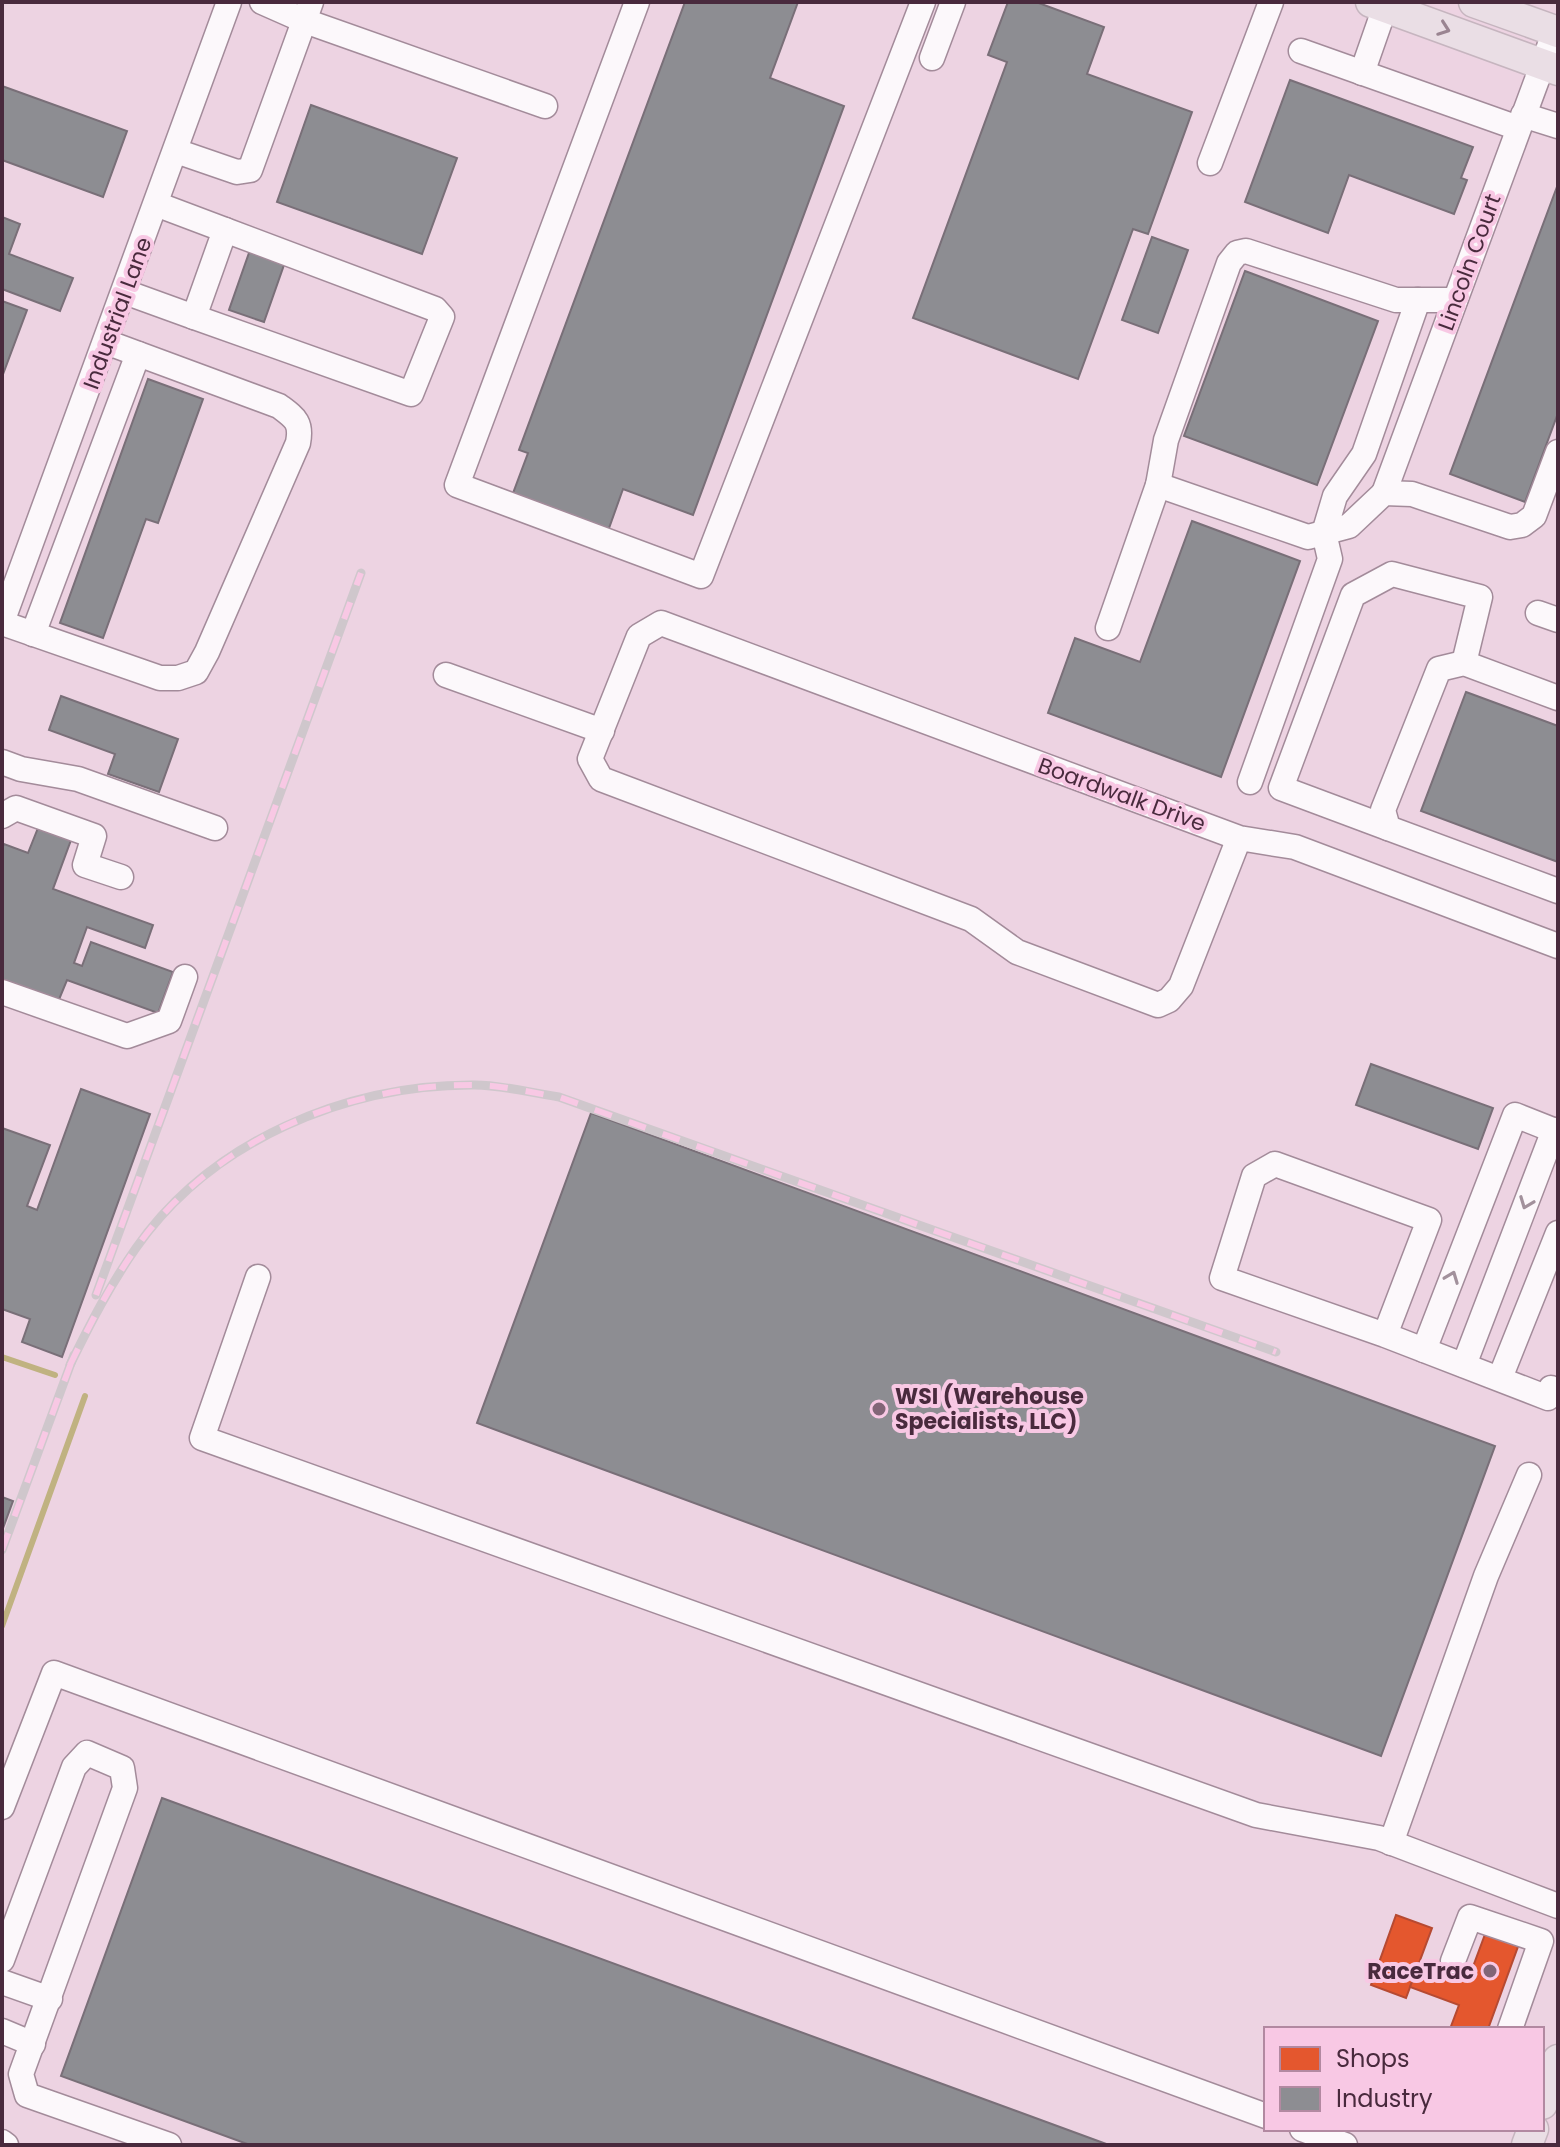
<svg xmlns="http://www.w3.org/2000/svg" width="1560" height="2147" font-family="Poppins,sans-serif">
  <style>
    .shops { fill: #e4572e; stroke: #b64a32; stroke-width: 2 }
    .industry { fill: #8d8d92; stroke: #796f78; stroke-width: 2 }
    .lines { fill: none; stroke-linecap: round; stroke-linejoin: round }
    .stream { stroke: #c0b281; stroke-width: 6 }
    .minor-casing { stroke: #a38b9a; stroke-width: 27 }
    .major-casing { stroke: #c6b5bf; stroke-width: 33 }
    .minor { stroke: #fcf8fb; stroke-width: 24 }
    .major { stroke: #eadee5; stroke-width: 30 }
    .rail-casing { stroke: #cfc7cc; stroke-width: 9 }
    .rail { stroke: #f8c8e4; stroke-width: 6; stroke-dasharray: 18; stroke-linecap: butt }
    .oneway { stroke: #9a8491 }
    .oneway2 { stroke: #a2919c }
    .poi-dot { fill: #826577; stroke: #f8c8e4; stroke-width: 3 }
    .labels { text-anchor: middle; stroke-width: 8; stroke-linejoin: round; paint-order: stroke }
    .street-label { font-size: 22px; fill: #492a3d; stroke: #f8c8e4 }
    .poi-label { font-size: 22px; font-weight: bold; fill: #492a3d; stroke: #f8c8e4; text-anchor: start }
  </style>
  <rect width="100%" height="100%" fill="#edd3e2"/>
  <g class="shops">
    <polygon points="1396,1915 1432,1928 1406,1998 1371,1985"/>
    <polygon points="1487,1929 1520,1941 1488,2029 1450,2029 1459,2005 1410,1987 1420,1962 1468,1980"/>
  </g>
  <g class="industry">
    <polygon points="685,2 798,2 770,78 844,106 693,515 623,489 608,531 512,496 528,453 519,450"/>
    <polygon points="1008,2 1036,2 1104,27 1087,74 1192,112 1148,234 1133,229 1078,379 913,318 1007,62 988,55"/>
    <polygon points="1290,80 1473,147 1461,178 1467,180 1454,214 1349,175 1328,233 1245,202"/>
    <polygon points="2,86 127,131 103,197 2,160"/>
    <polygon points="311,105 457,158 422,254 277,202"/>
    <polygon points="1558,184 1558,413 1525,502 1450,474"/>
    <polygon points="2,217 20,224 9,254 73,278 60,311 2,289"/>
    <polygon points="1152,237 1188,250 1158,333 1122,320"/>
    <polygon points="250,250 285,262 264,322 229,310"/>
    <polygon points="1245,271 1378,321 1317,485 1184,436"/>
    <polygon points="2,301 27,310 2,377"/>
    <polygon points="148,379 203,399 158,523 146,519 103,638 60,623"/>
    <polygon points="1192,521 1300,561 1221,777 1048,713 1075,638 1140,662"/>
    <polygon points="1466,692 1558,726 1558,862 1421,811"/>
    <polygon points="61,696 178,739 159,792 108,774 115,754 49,730"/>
    <polygon points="38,828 71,840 53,889 153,925 145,948 87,927 74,963 82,966 91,942 173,972 158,1013 67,980 58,1002 2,982 2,849 4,844 28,853"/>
    <polygon points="1371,1064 1493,1108 1478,1149 1356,1105"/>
    <polygon points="81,1089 150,1114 62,1357 22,1342 30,1319 2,1309 2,1128 50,1145 27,1206 37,1210"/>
    <polygon points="591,1113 1495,1446 1381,1756 477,1423"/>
    <polygon points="2,1497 13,1501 2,1531"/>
    <polygon points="162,1798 1109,2145 250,2145 61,2076"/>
  </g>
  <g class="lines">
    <g class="stream">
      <polyline points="2,1357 55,1375"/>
      <polyline points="2,1626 85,1396"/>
    </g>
    <g class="minor-casing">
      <g id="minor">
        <polyline points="262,2 305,21 545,106"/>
        <polyline points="637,2 457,485 701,576 923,2"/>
        <polyline points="1301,51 1518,128"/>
        <polyline points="932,58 953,2"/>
        <polyline points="1362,73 1385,7"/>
        <polyline points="1523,115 1558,126"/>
        <polyline points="176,151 237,172 250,170 311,2"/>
        <polyline points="1210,163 1271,2"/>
        <polyline points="125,292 194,317 225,230 156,204"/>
        <polyline points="194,317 411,394 442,317 435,309 225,230"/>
        <polyline points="1158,485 1166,440 1229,263 1237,253 1246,251 1396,300 1455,300"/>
        <polyline points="1384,493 1555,31"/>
        <polyline points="1538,613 1558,620"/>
        <polyline points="2,622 229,2"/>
        <path d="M 2,623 L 160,678 L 178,678 L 196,672 L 207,652 L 298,443 C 302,422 295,418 279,406 L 106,342"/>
        <polyline points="1108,628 1158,485 1308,537 1349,526 1384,493 1412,494 1510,527 1522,525 1534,516 1558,452"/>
        <polyline points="33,634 138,354"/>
        <polyline points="446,675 602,731"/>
        <polyline points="1558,698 1464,663 1439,669 1383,810 1388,828 1558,891"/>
        <polyline points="2,762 21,769 78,779 215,828"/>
        <polyline points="1250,782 1330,559 1324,533 1335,496 1364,454 1418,300"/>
        <polyline points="2,816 16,808 94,836 85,865 121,877"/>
        <polyline points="1388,828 1281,788 1353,595 1392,574 1480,597 1464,663"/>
        <polyline points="1239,838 1181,986 1169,1000 1158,1005 1017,952 971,919 601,779 590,759 639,636 661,623 1239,838 1295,847 1558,946"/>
        <polyline points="2,992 127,1036 169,1021 185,977"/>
        <polyline points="258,1277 202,1438 1256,1815 1379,1838 1558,1906"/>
        <polyline points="1385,1335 1222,1278 1254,1176 1275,1164 1429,1220 1385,1335 1548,1398 1551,1388"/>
        <polyline points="1424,1350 1515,1115 1558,1132"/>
        <polyline points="1464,1365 1554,1130"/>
        <polyline points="1500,1378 1558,1233"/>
        <polyline points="2,1807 54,1673 1266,2116"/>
        <polyline points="1391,1843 1486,1576 1529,1475"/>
        <polyline points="2,1960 74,1767 87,1753 122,1768 125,1788 21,2074 27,2095 169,2145"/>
        <polyline points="1453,1961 1470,1917 1541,1941 1510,2029"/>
        <polyline points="2,1982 50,1999"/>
        <polyline points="2,2031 33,2044"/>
        <polyline points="1302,2129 1345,2145"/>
        <polyline points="2,2142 6,2145"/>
      </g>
    </g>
    <g class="major-casing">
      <g id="major">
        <polyline points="1371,2 1558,70"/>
        <polyline points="1474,2 1558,32"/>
        <polyline points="1542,2104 1558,2060"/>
        <polyline points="1527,2145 1533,2129"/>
      </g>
    </g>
    <use href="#minor" class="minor"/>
    <use href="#major" class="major"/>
    <g class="rail-casing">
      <g id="rail">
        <polyline points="96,1295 361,573"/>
        <path d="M 70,1365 C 90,1324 110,1285 136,1248 C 211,1141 346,1084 475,1085 C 502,1085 532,1093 559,1097 L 1276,1352"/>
        <polyline points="2,1550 74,1355"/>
      </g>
    </g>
    <use href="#rail" class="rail"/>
  </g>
  <defs><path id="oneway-chevron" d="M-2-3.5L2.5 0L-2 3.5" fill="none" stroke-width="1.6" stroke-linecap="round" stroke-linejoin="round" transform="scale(2)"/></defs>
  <use class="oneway" href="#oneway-chevron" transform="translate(1444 29) rotate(20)"/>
  <g class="oneway2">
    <use href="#oneway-chevron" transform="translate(1526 1203) rotate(111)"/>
    <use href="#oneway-chevron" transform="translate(1452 1277) rotate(-69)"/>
  </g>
  <g class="poi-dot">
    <circle cx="879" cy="1409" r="8"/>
    <circle cx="1490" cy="1971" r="8"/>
  </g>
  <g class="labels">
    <g class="street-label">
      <text transform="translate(1469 262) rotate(-70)" y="8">Lincoln Court</text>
      <text transform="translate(117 313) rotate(-70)" y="8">Industrial Lane</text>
      <text transform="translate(1122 794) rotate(20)" y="8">Boardwalk Drive</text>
    </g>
    <g class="poi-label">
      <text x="895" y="1404">WSI (Warehouse<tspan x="895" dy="25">Specialists, LLC)</tspan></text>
      <text x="1474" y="1979" text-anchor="end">RaceTrac</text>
    </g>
  </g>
  <rect width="1560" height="2147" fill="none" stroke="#492a3d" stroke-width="8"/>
  <rect x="1264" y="2027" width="280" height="104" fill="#f8c8e4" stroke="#b289a1" stroke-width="2"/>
  <rect x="1280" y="2047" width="40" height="24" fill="#e4572e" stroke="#b289a1" stroke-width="2"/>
  <text x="1336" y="2067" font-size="24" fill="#492a3d">Shops</text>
  <rect x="1280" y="2087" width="40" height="24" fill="#8d8d92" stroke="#b289a1" stroke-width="2"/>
  <text x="1336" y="2107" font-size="24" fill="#492a3d">Industry</text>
</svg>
